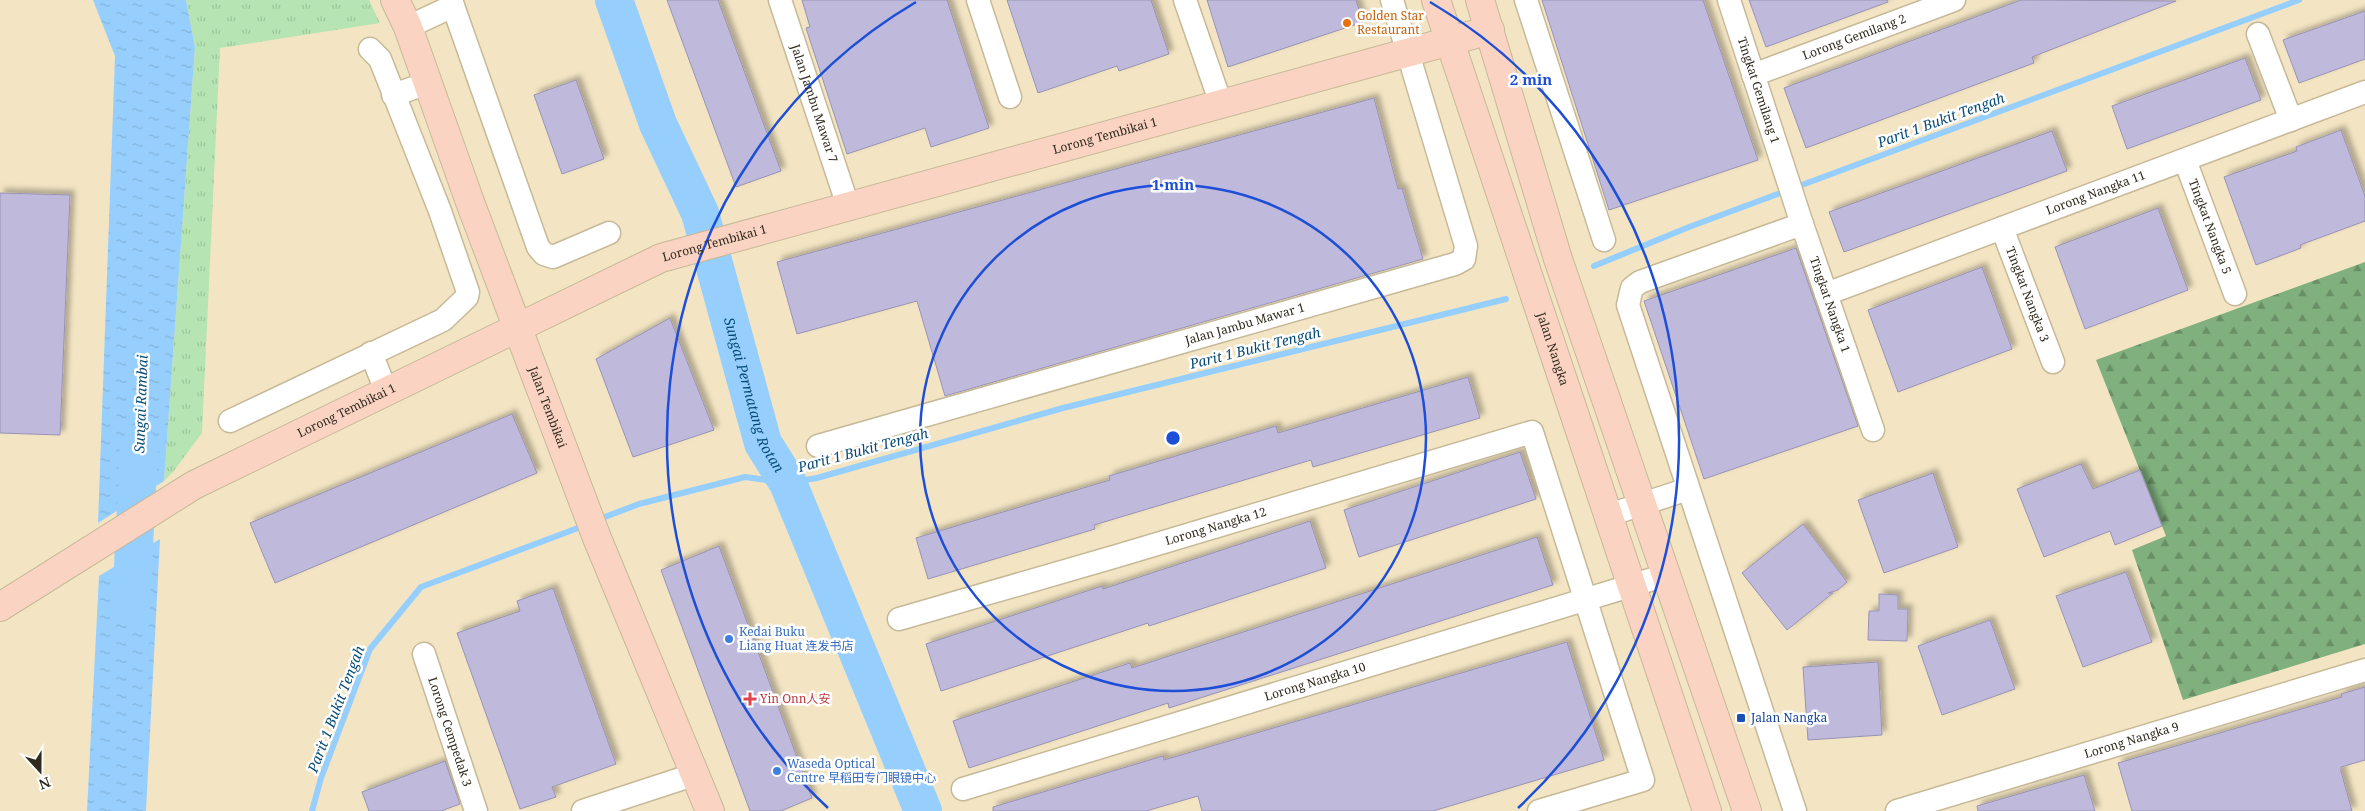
<svg xmlns="http://www.w3.org/2000/svg" width="2365" height="811" font-family="'Noto Serif','Noto Sans SC',serif">
  <style>
    .grass { fill: url(#grass-tufts) }
    .forest { fill: url(#forest-firs) }
    .water { fill: url(#water-ripples) }
    .lines { fill: none; stroke-linecap: round; stroke-linejoin: round }
    .stream { stroke: #96cffe; stroke-width: 6 }
    .river { stroke: #96cffe; stroke-width: 38 }
    .building { fill: #bfbadc; stroke: #9893b4; filter: url(#shadow) }
    .street-casing { stroke: #c6b997; stroke-width: 25 }
    .secondary-casing { stroke: #c6b997; stroke-width: 30 }
    .street { stroke: #fff; stroke-width: 22 }
    .secondary { stroke: #fad3c3; stroke-width: 28 }
    .ring { fill: none; stroke: #1d4ed8; stroke-width: 2.5 }
    .food-dot { fill: #e8710a; stroke: #fff; stroke-width: 2 }
    .shop-dot { fill: #3f7fe0; stroke: #fff; stroke-width: 2 }
    .health-dot { fill: #e0444e; stroke: #fff; stroke-width: 2 }
    .transit-dot { fill: #1a4fb4; stroke: #fff; stroke-width: 2 }
    .labels { text-anchor: middle; stroke-width: 5; stroke-linejoin: round; paint-order: stroke }
    .food-label { font-size: 12px; fill: #c56008; stroke: #fff; text-anchor: start }
    .street-label { font-size: 12px; fill: #2f2a1d; stroke: #fff }
    .shop-label { font-size: 12px; fill: #366cbe; stroke: #fff; text-anchor: start }
    .health-label { font-size: 12px; fill: #be3a42; stroke: #fff; text-anchor: start }
    .transit-label { font-size: 12px; fill: #164399; stroke: #fff; text-anchor: start }
    .water-label { font-size: 14px; font-style: italic; fill: #064b76; stroke: #fff }
    .centre { fill: #1d4ed8; stroke: #fff; stroke-width: 2.5 }
    .ring-label { font-size: 15px; text-anchor: middle; font-weight: bold; fill: #1d4ed8; stroke: #fff; stroke-width: 5; stroke-linejoin: round; paint-order: stroke }
  </style>
  <defs>
    <pattern id="grass-tufts" width="24" height="20" patternUnits="userSpaceOnUse" patternTransform="scale(1.25)"><rect width="24" height="20" fill="#b6e5b3"/><path d="M3 7l-1-3M5 7V3M7 7l1-3M15 17l-1-3M17 17v-4M19 17l1-3" fill="none" stroke="#9dc59a"/></pattern>
    <pattern id="forest-firs" width="22" height="20" patternUnits="userSpaceOnUse" patternTransform="scale(1.25)"><rect width="22" height="20" fill="#80b07d"/><path d="M5 1l3.5 6h-7zM16 11l3.5 6h-7z" fill="#698f66"/></pattern>
    <pattern id="water-ripples" width="26" height="14" patternUnits="userSpaceOnUse" patternTransform="scale(1.25)"><rect width="26" height="14" fill="#96cffe"/><path d="M2 4q2-2 4 0t4 0M15 11q2-2 4 0t4 0" fill="none" stroke="#82b2d9"/></pattern>
    <filter id="shadow"><feDropShadow dx="4.5" dy="-4.5" stdDeviation="2.5" flood-color="#0004"/></filter>
  </defs>
  <rect width="100%" height="100%" fill="#f3e5c3"/>
  <polygon class="grass" points="186,0 369,0 380,23 220,48 202,433 173,472 164,481 195,47"/>
  <polygon class="forest" points="2365,262 2365,644 2183,700 2132,550 2166,536 2096,360"/>
  <g class="water">
    <polygon points="93,0 186,0 195,47 164,481 98,523 115,56"/>
    <polygon points="160,539 146,811 87,811 99,576"/>
  </g>
  <g class="lines">
    <g class="stream">
      <polyline points="1594,266 1689,227 2299,0"/>
      <polyline points="597,520 639,504 745,477 788,483 817,478 1063,408 1506,299"/>
      <polyline points="312,811 321,778 370,649 421,587 586,525"/>
    </g>
    <g class="river">
      <path id="s1" d="M 614,0 L 658,124 L 700,213 L 763,443 L 788,483 L 923,811"/>
      <polyline points="131,607 139,447"/>
    </g>
  </g>
  <g class="building">
    <polygon points="667,0 718,0 781,171 736,187"/>
    <polygon points="802,0 947,0 989,128 931,147 925,128 847,154 806,28 810,27"/>
    <polygon points="1007,0 1151,0 1169,54 1119,71 1117,66 1038,93"/>
    <polygon points="1207,0 1356,0 1363,22 1228,67"/>
    <polygon points="1542,0 1703,0 1758,160 1609,210"/>
    <polygon points="1749,0 1887,0 1888,2 1766,47"/>
    <polygon points="2021,0 2176,1 2032,57 2034,63 1806,148 1784,88"/>
    <polygon points="2365,11 2365,59 2299,83 2283,40"/>
    <polygon points="2245,58 2261,100 2127,149 2112,106"/>
    <polygon points="576,80 604,159 562,174 534,95"/>
    <polygon points="1374,98 1398,189 1402,188 1423,259 945,396 917,301 797,334 777,262"/>
    <polygon points="2341,130 2365,196 2365,221 2300,245 2301,248 2256,265 2224,177 2297,151 2296,147"/>
    <polygon points="2052,131 2067,171 1844,252 1829,212"/>
    <polygon points="0,193 70,195 60,435 0,433"/>
    <polygon points="2158,208 2188,290 2085,329 2055,247"/>
    <polygon points="1796,248 1858,426 1704,479 1644,301"/>
    <polygon points="1982,267 2012,349 1898,392 1868,310"/>
    <polygon points="670,318 714,430 633,457 596,359"/>
    <polygon points="1468,377 1480,418 1313,467 1311,460 1094,525 1095,529 928,579 916,538 1110,480 1109,476 1276,426 1278,433"/>
    <polygon points="512,414 537,473 275,583 250,523"/>
    <polygon points="1520,452 1536,499 1359,557 1344,510"/>
    <polygon points="2081,464 2093,489 2140,470 2162,526 2115,545 2110,531 2044,557 2017,489"/>
    <polygon points="1933,473 1958,547 1884,573 1858,500"/>
    <polygon points="1310,521 1326,568 1149,626 1148,623 941,691 926,644 1102,586 1103,589"/>
    <polygon points="1803,524 1847,582 1838,590 1828,593 1833,593 1787,630 1742,573"/>
    <polygon points="1537,537 1553,585 1169,708 1168,703 969,768 953,721 1130,663 1132,668"/>
    <polygon points="719,546 812,798 781,811 750,811 661,570"/>
    <polygon points="2126,572 2152,642 2083,667 2056,596"/>
    <polygon points="553,588 616,764 552,787 556,797 520,809 457,633 520,611 517,601"/>
    <polygon points="1879,594 1898,595 1898,609 1908,609 1907,641 1868,640 1869,611 1879,611"/>
    <polygon points="1990,620 2015,689 1942,715 1918,646"/>
    <polygon points="1567,642 1604,760 1433,811 1202,811 1198,796 1146,811 993,811 993,807 1163,756 1164,760"/>
    <polygon points="1878,662 1882,735 1808,740 1803,667"/>
    <polygon points="2365,687 2365,760 2341,767 2341,771 2352,811 2132,811 2118,763 2342,697 2341,694"/>
    <polygon points="445,761 460,804 441,811 369,811 362,792"/>
    <polygon points="2084,775 2095,811 1978,811 1977,806"/>
  </g>
  <g class="lines">
    <g class="street-casing">
      <g id="street">
        <polyline points="451,0 538,247 544,254 553,257 609,233"/>
        <path id="s2" d="M 780,0 L 848,206"/>
        <polyline points="978,0 1010,97"/>
        <polyline points="1185,0 1221,104"/>
        <polyline points="1526,0 1604,240"/>
        <path id="s3" d="M 1729,0 L 1802,224 L 1873,430"/>
        <polyline points="408,27 453,6"/>
        <polyline points="2258,34 2291,120"/>
        <path id="s4" d="M 1753,75 L 1954,0"/>
        <polyline points="393,95 428,83"/>
        <path id="s5" d="M 2185,160 L 2235,294"/>
        <path id="s6" d="M 2002,228 L 2053,362"/>
        <path id="s7" d="M 1826,294 L 2365,92"/>
        <polyline points="371,353 386,391"/>
        <polyline points="230,421 443,320 467,297 468,292 440,211 380,59 370,49"/>
        <path id="s8" d="M 818,446 L 1455,264 L 1464,259 L 1466,246 L 1392,0"/>
        <polyline points="1609,515 1688,489"/>
        <path id="s9" d="M 899,619 L 1117,556 L 1532,432 L 1643,780 L 1539,811"/>
        <path id="s10" d="M 424,654 L 476,811"/>
        <path id="s11" d="M 963,789 L 1666,575"/>
        <polyline points="583,811 696,774"/>
        <polyline points="1795,811 1628,305 1632,288 1640,282 1802,224"/>
        <path id="s12" d="M 1897,811 L 2365,670"/>
      </g>
    </g>
    <g class="secondary-casing">
      <g id="secondary">
        <path id="s13" d="M 395,0 L 408,27 L 470,202 L 597,538 L 710,811"/>
        <path id="s14" d="M 1436,0 L 1707,811"/>
        <polyline points="1480,0 1558,259 1747,811"/>
        <path id="s15" d="M 0,607 L 194,485 L 661,258 L 1490,30"/>
      </g>
    </g>
    <use href="#street" class="street"/>
    <use href="#secondary" class="secondary"/>
  </g>
  <g class="ring">
    <circle cx="1173" cy="438" r="253"/>
    <path d="M828 808A506 506 0 0 1 916 2M1430 2A506 506 0 0 1 1518 808"/>
  </g>
  <circle class="food-dot" cx="1347" cy="23" r="5"/>
  <g class="shop-dot">
    <circle cx="729" cy="639" r="5"/>
    <circle cx="777" cy="771" r="5"/>
  </g>
  <path class="health-dot" d="M747.5 691.5h5v5h5v5h-5v5h-5v-5h-5v-5h5z"/>
  <rect class="transit-dot" x="1736" y="713" width="10" height="10" rx="2.5"/>
  <g class="labels">
    <g class="food-label">
      <text x="1357" y="20">Golden Star<tspan x="1357" dy="14">Restaurant</tspan></text>
    </g>
    <g class="street-label">
      <text dy="4" stroke="none"><textPath href="#s4" startOffset="108">Lorong Gemilang 2</textPath></text>
      <text dy="4" stroke="none"><textPath href="#s3" startOffset="95">Tingkat Gemilang 1</textPath></text>
      <text dy="4" stroke="none"><textPath href="#s2" startOffset="109">Jalan Jambu Mawar 7</textPath></text>
      <text dy="4" stroke="none"><textPath href="#s15" startOffset="1209">Lorong Tembikai 1</textPath></text>
      <text dy="4" stroke="none"><textPath href="#s7" startOffset="288">Lorong Nangka 11</textPath></text>
      <text dy="4" stroke="none"><textPath href="#s5" startOffset="71">Tingkat Nangka 5</textPath></text>
      <text dy="4" stroke="none"><textPath href="#s15" startOffset="804">Lorong Tembikai 1</textPath></text>
      <text dy="4" stroke="none"><textPath href="#s6" startOffset="71">Tingkat Nangka 3</textPath></text>
      <text dy="4" stroke="none"><textPath href="#s3" startOffset="321">Tingkat Nangka 1</textPath></text>
      <text dy="4" stroke="none"><textPath href="#s8" startOffset="444">Jalan Jambu Mawar 1</textPath></text>
      <text dy="4" stroke="none"><textPath href="#s14" startOffset="368">Jalan Nangka</textPath></text>
      <text dy="4" stroke="none"><textPath href="#s13" startOffset="435">Jalan Tembikai</textPath></text>
      <text dy="4" stroke="none"><textPath href="#s15" startOffset="399">Lorong Tembikai 1</textPath></text>
      <text dy="4" stroke="none"><textPath href="#s9" startOffset="330">Lorong Nangka 12</textPath></text>
      <text dy="4" stroke="none"><textPath href="#s11" startOffset="368">Lorong Nangka 10</textPath></text>
      <text dy="4" stroke="none"><textPath href="#s10" startOffset="82">Lorong Cempedak 3</textPath></text>
      <text dy="4" stroke="none"><textPath href="#s12" startOffset="245">Lorong Nangka 9</textPath></text>
    </g>
    <g class="shop-label">
      <text x="739" y="636">Kedai Buku<tspan x="739" dy="14">Liang Huat 连发书店</tspan></text>
      <text x="787" y="768">Waseda Optical<tspan x="787" dy="14">Centre 早稻田专门眼镜中心</tspan></text>
    </g>
    <g class="health-label">
      <text x="760" y="703">Yin Onn人安</text>
    </g>
    <g class="transit-label">
      <text x="1751" y="722">Jalan Nangka</text>
    </g>
    <g class="water-label">
      <text transform="translate(1941 120) rotate(-20)" y="5">Parit 1 Bukit Tengah</text>
      <text transform="translate(1255 348) rotate(-14)" y="5">Parit 1 Bukit Tengah</text>
      <text dy="5" stroke="none"><textPath href="#s1" startOffset="420">Sungai Permatang Rotan</textPath></text>
      <text transform="translate(141 404) rotate(-88)" y="5">Sungai Rambai</text>
      <text transform="translate(863 450) rotate(-15)" y="5">Parit 1 Bukit Tengah</text>
      <text transform="translate(336 709) rotate(-69)" y="5">Parit 1 Bukit Tengah</text>
    </g>
  </g>
  <circle cx="1173" cy="438" r="8" class="centre"/>
  <g class="ring-label">
    <text x="1531" y="85">2 min</text>
    <text x="1173" y="190">1 min</text>
  </g>
  <g transform="translate(40 771) rotate(159)" stroke="#ffffff" stroke-width="4" paint-order="stroke">
  <path d="M0-4L9 19L0 12L-9 19Z" fill="#2f2a1d"/>
  <text y="-8" font-size="14" font-weight="bold" text-anchor="middle" fill="#2f2a1d">N</text>
  </g>
</svg>
